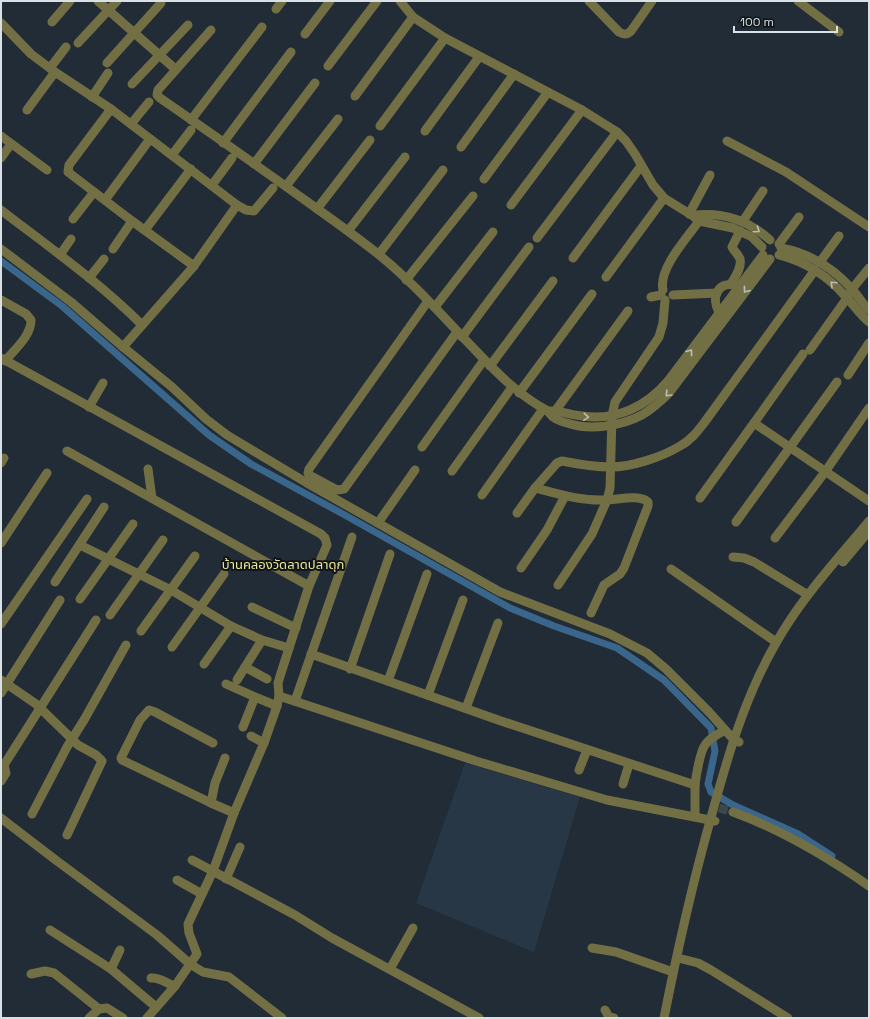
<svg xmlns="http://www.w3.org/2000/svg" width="870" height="1019" font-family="'Space Grotesk','Noto Sans Thai',sans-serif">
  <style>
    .built { fill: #283745 }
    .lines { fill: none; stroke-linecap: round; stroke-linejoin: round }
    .canal { stroke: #3b668c; stroke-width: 7 }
    .minor-tunnel { stroke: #3d4750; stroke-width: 9; stroke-dasharray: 9 4.5; stroke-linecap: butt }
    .minor { stroke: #736f44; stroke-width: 9 }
    .oneway { stroke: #babeb5 }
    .labels { text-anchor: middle; stroke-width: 4; stroke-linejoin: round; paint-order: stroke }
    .quarter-label { font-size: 13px; fill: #ede798; stroke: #0f1418 }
  </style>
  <rect width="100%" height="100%" fill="#212c36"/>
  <polygon class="built" points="465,763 580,797 534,952 416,903"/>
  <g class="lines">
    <polyline class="canal" points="1,261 62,306 209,435 251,464 343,514 510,608 554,626 617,648 664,680 711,728 715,751 708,784 711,792 733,805 798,834 832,856"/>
    <polyline class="minor-tunnel" points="719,808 733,812"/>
    <g class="minor">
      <polyline points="98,1 173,67"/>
      <polyline points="400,1 413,17 445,38 582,110 617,132 626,141 635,154 653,185 664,198 693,216 699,221 733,228 752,237 762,247"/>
      <path d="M 589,1 L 619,32 C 624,35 627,35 631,31 L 652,1"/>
      <polyline points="798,1 839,32"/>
      <polyline points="276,9 282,1"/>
      <polyline points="52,22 70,1"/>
      <polyline points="1,23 31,54 55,72 111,109 237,205 246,210 254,211 273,188"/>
      <path d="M 211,30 L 158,90 L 157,95 L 160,98 C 212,134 265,171 316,208 C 337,223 358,238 378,254 C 414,283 445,319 478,353 C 499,375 519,395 546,410 C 549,412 550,414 553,417 C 557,420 563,422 567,423 C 590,431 621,426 642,415 C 652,409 661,401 669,393 L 770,259"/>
      <polyline points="305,34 330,1"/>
      <polyline points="78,43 117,1"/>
      <polyline points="107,63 161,3"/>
      <polyline points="328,66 377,1"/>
      <polyline points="50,68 66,47"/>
      <polyline points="132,84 188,25"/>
      <polyline points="355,96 413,17"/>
      <polyline points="92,97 108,73"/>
      <polyline points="111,109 69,165 68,172 132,221 194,266"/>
      <polyline points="27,110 55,72"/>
      <polyline points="191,120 262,27"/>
      <polyline points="131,124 149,102"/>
      <polyline points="380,126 445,38"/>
      <polyline points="425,131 479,57"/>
      <polyline points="1,136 47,170"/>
      <polyline points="727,141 786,172 869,227"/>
      <polyline points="223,143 291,52"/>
      <polyline points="461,147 514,74"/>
      <polyline points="172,155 191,130"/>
      <polyline points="1,158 11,144"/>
      <polyline points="254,164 315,83"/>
      <polyline points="484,179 548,92"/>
      <polyline points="212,185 232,158"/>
      <polyline points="286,186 338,119"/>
      <polyline points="105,200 150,139"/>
      <polyline points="511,205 582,110"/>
      <polyline points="317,209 370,140"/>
      <path d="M 1,210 C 49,247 99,282 142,325"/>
      <polyline points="689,214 710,175"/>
      <path d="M 696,215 C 725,212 749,221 770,240"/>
      <polyline points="73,219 94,192"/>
      <polyline points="743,221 763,191"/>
      <polyline points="145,230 191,169"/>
      <polyline points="348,231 405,157"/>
      <polyline points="537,238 617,132"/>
      <polyline points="779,244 799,217"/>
      <path d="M 781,248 C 808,253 833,268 852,289 C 858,296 863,304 869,310"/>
      <polyline points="1,249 71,302 123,347 172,387 206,419 227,435 307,483 500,592 610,634 647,653 666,669 709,712 734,740 739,742"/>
      <polyline points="113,249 132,221"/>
      <polyline points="379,254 443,170"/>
      <polyline points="60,255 71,239"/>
      <path d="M 779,255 C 806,262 828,276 846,297 C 854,305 860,315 869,322"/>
      <polyline points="573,258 641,166"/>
      <polyline points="820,262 839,236"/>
      <polyline points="606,277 664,198"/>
      <polyline points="89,278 104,259"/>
      <polyline points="406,280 473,196"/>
      <path d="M 731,284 C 735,277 742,268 740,259 C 738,254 734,251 732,247 L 740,231"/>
      <path d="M 663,290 C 658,269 687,238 699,221 L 701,215"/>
      <polyline points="673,295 717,293"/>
      <polyline points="651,297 661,295"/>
      <path d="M 1,300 L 26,314 L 31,320 C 31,336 15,349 5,361"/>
      <polyline points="428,301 309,469 308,473 309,475 337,490 344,489 457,332"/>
      <polyline points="435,307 493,232"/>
      <path d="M 719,312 C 711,299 717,281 735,285"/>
      <polyline points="462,337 529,247"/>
      <polyline points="123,347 194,266 237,205"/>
      <polyline points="810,350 847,298 852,289 869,268"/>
      <polyline points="803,354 754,423 869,501"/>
      <polyline points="1,358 321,534 325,538 327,545 309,586 281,673 278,683 279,696 277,706 264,743 234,813 213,871 188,924 189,933 197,954 175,986 147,1018"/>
      <polyline points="490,366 553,281"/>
      <polyline points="848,375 869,343"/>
      <polyline points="519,393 592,294"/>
      <polyline points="89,407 103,383"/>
      <path d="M 548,411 C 559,410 570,415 582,416 C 616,421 646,407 668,381 L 763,255"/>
      <polyline points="554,416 556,410 628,311"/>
      <polyline points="422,447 484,360"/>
      <polyline points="67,451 309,586"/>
      <polyline points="1,463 4,458"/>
      <polyline points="148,469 152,498"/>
      <polyline points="452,471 512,387"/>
      <path d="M 535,488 C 558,494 581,501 605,500 C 617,500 639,494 648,502 L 648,506 L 624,568 L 620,574 L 604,585 L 591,613"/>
      <polyline points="482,495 543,409"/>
      <polyline points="700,498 754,423"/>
      <path d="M 517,513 L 535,488 L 557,463 L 562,461 C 577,464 594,467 610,467 C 632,467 662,457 680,446 C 690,441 697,432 704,423 L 815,270"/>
      <polyline points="736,522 837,382"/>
      <polyline points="378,523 415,470"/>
      <polyline points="775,538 825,472 869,408"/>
      <polyline points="1,543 47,473"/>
      <polyline points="80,545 171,590 231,626 262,640 289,648"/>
      <polyline points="733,557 744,558 754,562 808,595"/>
      <polyline points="843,562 869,531"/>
      <polyline points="521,568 547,530 565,496"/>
      <polyline points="671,569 776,642"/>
      <polyline points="55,582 104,507"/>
      <polyline points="558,585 592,534 607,500 610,488 612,416 615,402 659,337 663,323 665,300"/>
      <polyline points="80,599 133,524"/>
      <polyline points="252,607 296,628"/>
      <polyline points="110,615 163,540"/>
      <polyline points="1,624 87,499"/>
      <polyline points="141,631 195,556"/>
      <polyline points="172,647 224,574"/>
      <path d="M 311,654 L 501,721 L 695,785 C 696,776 700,752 705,745 C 709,738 718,734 725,730"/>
      <polyline points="204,664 231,626"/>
      <polyline points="245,667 267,679"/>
      <polyline points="350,669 390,554"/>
      <polyline points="1,680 36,704 78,745 96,755 102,761 67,835"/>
      <polyline points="237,680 262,640"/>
      <polyline points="388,681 427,574"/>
      <polyline points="226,684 255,697"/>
      <polyline points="1,693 60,600"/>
      <polyline points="428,695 463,600"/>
      <polyline points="279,696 476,761 607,800 715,821"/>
      <polyline points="295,701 352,537"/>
      <polyline points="466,708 498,623"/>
      <polyline points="243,727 255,697 277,706"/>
      <polyline points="251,736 264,743"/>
      <polyline points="225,758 215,783 211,803 234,813"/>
      <polyline points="579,770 587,750"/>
      <polyline points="1,781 6,773 4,765 96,620"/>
      <polyline points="623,784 629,764"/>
      <polyline points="211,803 126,762 122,760 121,758 140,720 149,710 155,712 213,743"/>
      <path d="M 733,812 C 782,830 826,856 869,886"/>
      <polyline points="32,814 67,747 84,720 126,645"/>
      <polyline points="695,817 695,785"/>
      <polyline points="1,818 57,861 157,935 190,964 203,972 229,977 282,1018"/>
      <polyline points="192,860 295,915 332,938 479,1018"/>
      <polyline points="226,879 240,847"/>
      <polyline points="177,880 202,894"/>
      <polyline points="50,930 111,969 156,1007"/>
      <polyline points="592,948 616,952 673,972"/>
      <polyline points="682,959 698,963 711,970 788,1018"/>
      <polyline points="111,969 120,950"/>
      <polyline points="390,969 413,928"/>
      <polyline points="31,974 45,971 54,973 99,1009"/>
      <path d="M 151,978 C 161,977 166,984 175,986"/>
      <polyline points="605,1010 609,1017 614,1018"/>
      <polyline points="89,1018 99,1009 107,1008 123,1018"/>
      <path d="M 664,1018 C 677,952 692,886 710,821 C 727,759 744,698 776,643 C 801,598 837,560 869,521"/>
    </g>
  </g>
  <defs><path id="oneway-chevron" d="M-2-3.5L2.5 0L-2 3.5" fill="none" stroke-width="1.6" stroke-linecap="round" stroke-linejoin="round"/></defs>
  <g class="oneway">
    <use href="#oneway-chevron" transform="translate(757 230) rotate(35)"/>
    <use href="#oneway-chevron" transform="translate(833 284) rotate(-137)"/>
    <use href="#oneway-chevron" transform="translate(746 290) rotate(127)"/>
    <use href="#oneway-chevron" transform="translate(690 352) rotate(-53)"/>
    <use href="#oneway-chevron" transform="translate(668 394) rotate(133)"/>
    <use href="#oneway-chevron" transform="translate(586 417) rotate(4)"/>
  </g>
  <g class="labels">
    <g class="quarter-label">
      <text x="283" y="569">บ้านคลองวัดลาดปลาดุก</text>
    </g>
  </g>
  <rect width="870" height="1019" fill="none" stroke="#d9e0e6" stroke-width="4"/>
  <path d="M734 26v6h103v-6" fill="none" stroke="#d9e0e6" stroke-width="2"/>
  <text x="740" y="26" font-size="12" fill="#d9e0e6" stroke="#0f1418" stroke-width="3" paint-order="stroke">100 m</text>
</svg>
